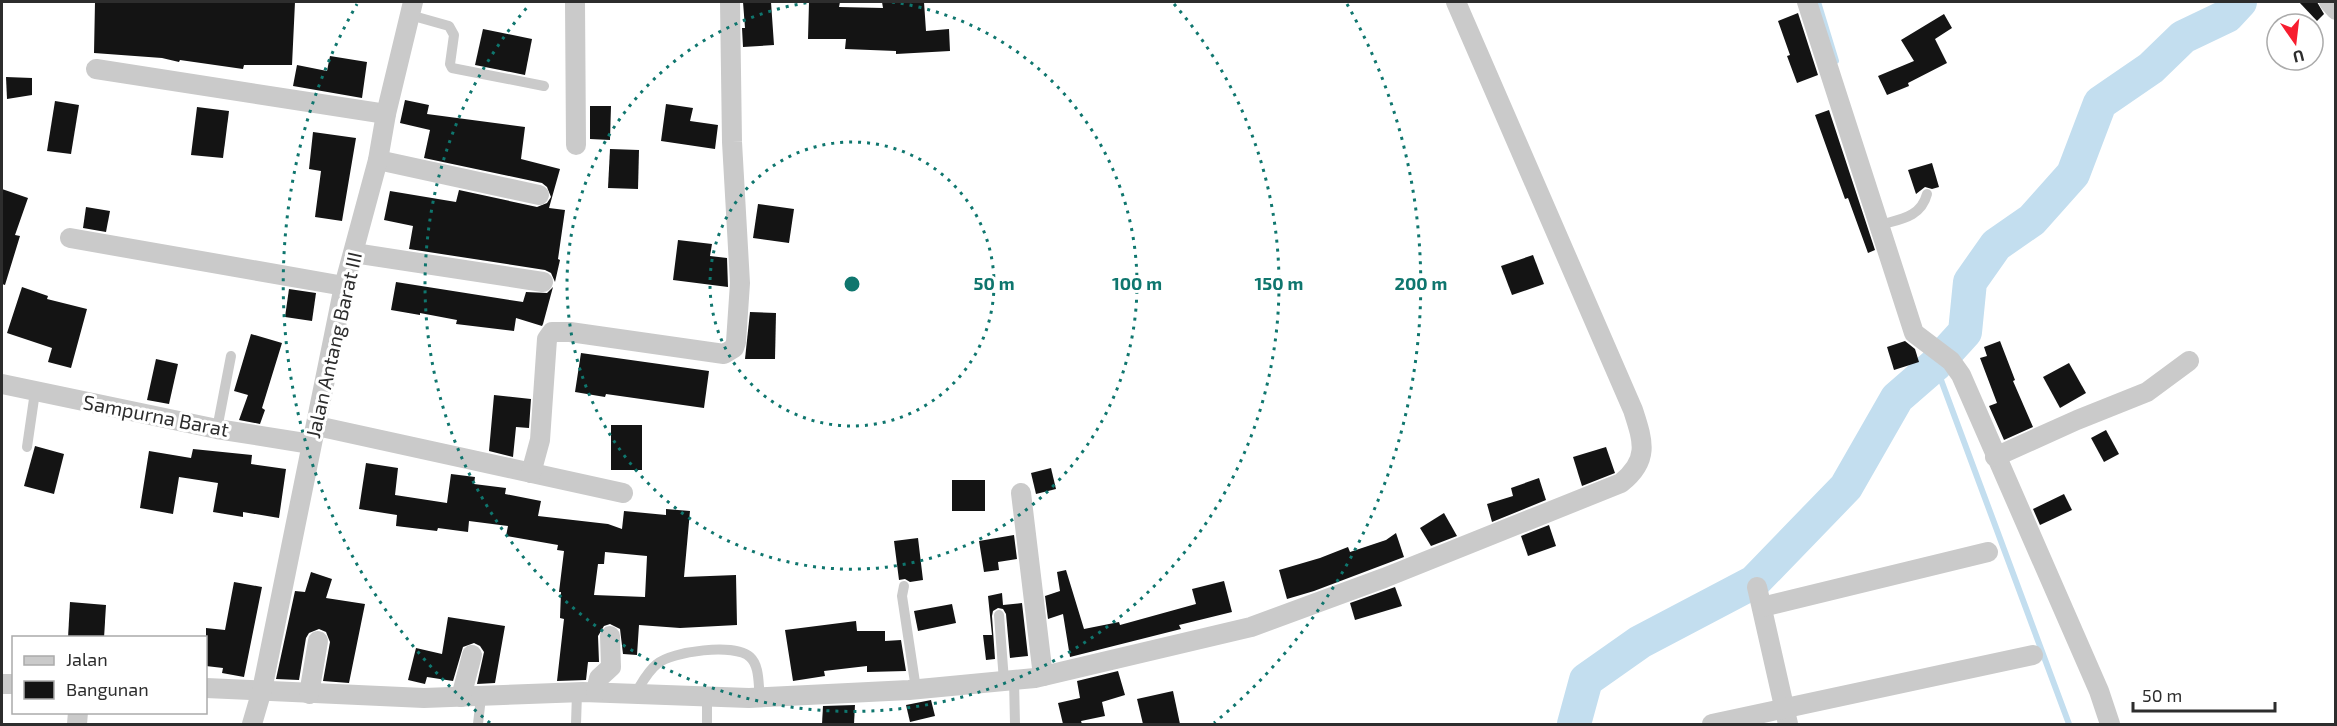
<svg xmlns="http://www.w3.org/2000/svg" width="2337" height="726" font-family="'Exo 2',sans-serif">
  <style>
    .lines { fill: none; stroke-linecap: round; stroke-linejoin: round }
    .stream { stroke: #c3deef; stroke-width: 6 }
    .river { stroke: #c3deef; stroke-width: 34 }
    .building { fill: #141414; fill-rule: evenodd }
    .lane { stroke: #cacaca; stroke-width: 10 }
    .street { stroke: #cacaca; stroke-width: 20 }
    .ring { fill: none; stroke: #0f766e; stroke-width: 3; stroke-dasharray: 3 6 }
    .labels { text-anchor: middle; stroke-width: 6; stroke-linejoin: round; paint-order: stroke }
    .street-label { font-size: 20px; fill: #2d2d2d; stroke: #fff }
    .centre { fill: #0f766e; stroke: #fff; stroke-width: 3 }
    .ring-label { font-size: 18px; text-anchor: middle; font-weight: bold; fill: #0f766e; stroke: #fff; stroke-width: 6; stroke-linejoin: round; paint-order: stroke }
  </style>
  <rect width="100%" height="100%" fill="#fff"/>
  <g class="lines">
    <g class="stream">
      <polyline points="1818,2 1836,61"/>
      <polyline points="1931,353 2069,724"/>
    </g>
    <polyline class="river" points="1574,724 1586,680 1640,642 1754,582 1846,487 1897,398 1935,365 1965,332 1970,282 1996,245 2032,220 2073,174 2100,103 2151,68 2183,37 2227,16 2240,2"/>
  </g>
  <g class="building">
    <polygon points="95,2 295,2 292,65 244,65 243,69 180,60 179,62 162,58 94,53"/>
    <polygon points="743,2 771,2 774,45 743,47 742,28 745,28"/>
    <polygon points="809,2 840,2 839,7 883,8 882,2 924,2 926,31 949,29 950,51 896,54 896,51 845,49 846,39 808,39"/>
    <polygon points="2299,2 2317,2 2324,14 2317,21"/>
    <polygon points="1798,13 1818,75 1797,83 1787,56 1790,55 1778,21"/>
    <polygon points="1944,14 1952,28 1935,39 1947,63 1908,83 1909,86 1887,95 1878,76 1914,61 1901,40"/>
    <polygon points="483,29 532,39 525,75 475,65"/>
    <polygon points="330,56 367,62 362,98 293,86 297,65 327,71"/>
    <polygon points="6,77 32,78 32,95 7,99"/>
    <polygon points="405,100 429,105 427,114 525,127 521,159 560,169 549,208 565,210 558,259 560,260 555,282 551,273 545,270 409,249 413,226 384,220 390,191 456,202 459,190 537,207 547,203 551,197 547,187 542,183 424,158 430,130 400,123"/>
    <polygon points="55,101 79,105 71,154 47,151"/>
    <polygon points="666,104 693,108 690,121 718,125 715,149 661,141"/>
    <polygon points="590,106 611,106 610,140 590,139"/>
    <polygon points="197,107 229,111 223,158 191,155"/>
    <polygon points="1829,110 1875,250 1868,253 1848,198 1845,199 1815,115"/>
    <polygon points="313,132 356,138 342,221 315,217 321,171 309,169"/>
    <polygon points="610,149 639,150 638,189 608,188"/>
    <polygon points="1932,163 1939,187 1932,189 1925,187 1916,194 1908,170"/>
    <polygon points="2,189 28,198 15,235 20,236 5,285 2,284"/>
    <polygon points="758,204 794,209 789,243 753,238"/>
    <polygon points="86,207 110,211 106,232 83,228"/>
    <polygon points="678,240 712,244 710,256 727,258 728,287 673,280"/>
    <polygon points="1533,255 1544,284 1512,295 1501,266"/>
    <polygon points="396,282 523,302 526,292 547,293 553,287 543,324 542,326 516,318 514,331 456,324 457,320 420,313 420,315 391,310"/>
    <polygon points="22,287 48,296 47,299 87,309 71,368 48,362 52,348 7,333"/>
    <polygon points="289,289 316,293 312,321 285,317"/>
    <polygon points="750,312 776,313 775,359 745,359"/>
    <polygon points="251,334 282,343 262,408 265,410 260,424 239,420 248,395 234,391"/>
    <polygon points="1905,341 1915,349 1919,362 1894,370 1887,347"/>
    <polygon points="2000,341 2015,380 2013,381 2033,427 2004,440 1989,406 1997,403 1980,358 1987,356 1984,347"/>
    <polygon points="581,353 709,371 704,408 606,394 605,397 575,392"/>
    <polygon points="156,359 178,364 169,404 147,400"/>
    <polygon points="2069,363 2086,393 2060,408 2043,377"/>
    <polygon points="494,395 531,399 529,428 516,427 513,457 489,451"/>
    <rect x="611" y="425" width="31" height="45"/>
    <polygon points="2106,430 2119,454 2104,462 2091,438"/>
    <polygon points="35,446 64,454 54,494 24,486"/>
    <polygon points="1606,447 1615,473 1582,486 1573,457"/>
    <polygon points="193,449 252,455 251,464 286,469 279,518 243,512 243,517 213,512 218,483 179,477 173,514 140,508 149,451 191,458"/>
    <path d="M 366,463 L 398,468 L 395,495 L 447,503 L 451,474 L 475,477 L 474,484 L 506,488 L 505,494 L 541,501 L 538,516 L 608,524 L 622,529 L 624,511 L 666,515 L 666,509 L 690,511 L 684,577 L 736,575 L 737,625 L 680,628 L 639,625 L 637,655 L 623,654 L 620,629 L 610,624 L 604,626 L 598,636 L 599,662 L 588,662 L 586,680 L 557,681 L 564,619 L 560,618 L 561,592 L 559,592 L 564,551 L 557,550 L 558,545 L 506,536 L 508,526 L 469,521 L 468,532 L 438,528 L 437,531 L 396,526 L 397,515 L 359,509 ZM 605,552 L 647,556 L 645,597 L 594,595 L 598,564 L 604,564 Z"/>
    <polygon points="1051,468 1056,489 1036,494 1031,473"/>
    <polygon points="1539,478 1546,500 1492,522 1487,504 1513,496 1511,488"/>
    <rect x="952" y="480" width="33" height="31"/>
    <polygon points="2064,494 2072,510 2040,525 2033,509"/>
    <polygon points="1444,513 1457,536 1431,546 1420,528"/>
    <polygon points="1549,525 1556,546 1528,556 1521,536"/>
    <polygon points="1396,533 1404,557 1314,591 1287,599 1279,570 1320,558 1348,547 1350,552 1386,540"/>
    <polygon points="1014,535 1017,559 998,562 999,570 984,572 979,541"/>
    <polygon points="918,538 923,580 910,582 905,579 899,580 894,541"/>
    <polygon points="1066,570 1084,629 1119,622 1120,625 1196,604 1192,589 1224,581 1232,612 1179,625 1181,629 1070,657 1063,614 1048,619 1045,596 1060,591 1057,572"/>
    <polygon points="311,572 332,579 326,598 365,604 349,683 323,681 330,642 326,632 319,629 309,633 306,638 299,680 276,679 295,591 305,592"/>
    <polygon points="234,582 262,587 244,677 222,673 223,668 206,666 206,628 225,630"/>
    <polygon points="1395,587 1402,606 1355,620 1350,603"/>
    <polygon points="1002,593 1003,605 1022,603 1028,656 1010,658 1006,614 1003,609 998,608 993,611 992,616 995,659 986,660 983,635 992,635 988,596"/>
    <polygon points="70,602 106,605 104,638 68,638"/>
    <polygon points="952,604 956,623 918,631 914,611"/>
    <polygon points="448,617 505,626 495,683 477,684 484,652 480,646 474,643 463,647 453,681 427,677 425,684 408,680 416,648 442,654"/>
    <polygon points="856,621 857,631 885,631 885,641 901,640 906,671 867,672 867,666 824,671 825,676 793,681 785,630"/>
    <polygon points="1118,671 1125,695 1102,702 1105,716 1081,721 1082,724 1063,724 1058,703 1080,698 1077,681"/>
    <polygon points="1173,691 1180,724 1143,724 1137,699"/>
    <polygon points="931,700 935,716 910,722 906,705"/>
    <polygon points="855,705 854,724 822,724 823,706"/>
  </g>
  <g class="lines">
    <g class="lane">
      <polyline points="410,15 449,26 454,35 450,64 452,68 544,86"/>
      <path d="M 1880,225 C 1901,219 1921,217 1927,194"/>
      <polyline points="217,429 231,356"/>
      <polyline points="27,447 35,392"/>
      <polyline points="904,586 902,596 916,689"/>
      <polyline points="999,615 1004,681"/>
      <polyline points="1014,680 1015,724"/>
      <path d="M 635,694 C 642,683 647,672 657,664 C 672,651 735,643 750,657 C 760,666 758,685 760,697"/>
      <polyline points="707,697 707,724"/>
      <polyline points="478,724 481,697"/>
      <polyline points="576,724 577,693"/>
    </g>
    <g class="street">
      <polyline points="575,2 576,145"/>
      <polyline points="1807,2 1914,333 1951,361 1961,375 2099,691 2110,724"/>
      <polyline points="2329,2 2336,10"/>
      <polyline points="96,69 386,114"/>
      <polyline points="378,160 539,195"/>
      <polyline points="70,238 344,286"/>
      <polyline points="354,253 543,282"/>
      <polyline points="2,384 217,429 311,444"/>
      <polyline points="317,426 623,493"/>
      <polyline points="1995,457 2077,420 2147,392 2189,361"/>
      <polyline points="531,473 540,440 547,339 552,332 570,332 724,354 734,348 736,342 740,283 732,142 730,2"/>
      <polyline points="1021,493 1043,676"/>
      <polyline points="1757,587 1788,724"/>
      <polyline points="1762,607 1988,552"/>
      <polyline points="2,684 14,684"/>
      <path d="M 206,688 L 424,698 L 583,692 L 749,698 L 909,690 L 1035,678 L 1251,627 L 1384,578 L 1621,483 C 1650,460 1643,441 1633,410 L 1456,2"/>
      <polyline points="596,692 599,678 611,667 610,636"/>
      <polyline points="309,694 318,641"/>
      <polyline points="461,697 472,655"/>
      <polyline points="77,724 78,712"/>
      <polyline points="252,724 262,690 344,286 378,160 386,114 413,2"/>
      <polyline points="1712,724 2033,655"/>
    </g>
  </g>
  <g class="ring">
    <circle cx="852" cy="284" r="142"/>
    <path d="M892 2A285 285 0 1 1 812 2"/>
    <path d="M1174 4A427 427 0 1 1 530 4"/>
    <path d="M490 723A569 569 0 0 1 357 4M1347 4A569 569 0 0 1 1214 723"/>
  </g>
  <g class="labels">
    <g class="street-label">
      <text transform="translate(334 345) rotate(-77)" y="7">Jalan Antang Barat III</text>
      <text transform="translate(156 416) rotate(11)" y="7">Sampurna Barat</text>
    </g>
  </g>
  <circle cx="852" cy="284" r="9" class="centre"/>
  <g class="ring-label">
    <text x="994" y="290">50 m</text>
    <text x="1137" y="290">100 m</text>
    <text x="1279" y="290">150 m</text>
    <text x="1421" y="290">200 m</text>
  </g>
  <rect width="2337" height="726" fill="none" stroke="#2d2d2d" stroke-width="6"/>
  <rect x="12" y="636" width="195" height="78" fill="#ffffff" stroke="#ababab" stroke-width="1.5"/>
  <rect x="24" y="656" width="30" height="9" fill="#cacaca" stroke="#ababab" stroke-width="1.5"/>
  <text x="66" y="666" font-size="18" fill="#2d2d2d">Jalan</text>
  <rect x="24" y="681" width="30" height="18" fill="#141414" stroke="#ababab" stroke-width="1.5"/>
  <text x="66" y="696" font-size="18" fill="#2d2d2d">Bangunan</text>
  <g transform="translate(2295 42) rotate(166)"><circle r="28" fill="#ffffff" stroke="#ababab" stroke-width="1.5"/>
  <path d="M0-4.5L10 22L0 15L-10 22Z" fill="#f71d2f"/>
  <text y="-9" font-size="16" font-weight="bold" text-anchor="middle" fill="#2d2d2d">U</text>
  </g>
  <path d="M2133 702v9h142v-9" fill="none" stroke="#2d2d2d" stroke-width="3"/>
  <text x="2142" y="702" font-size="18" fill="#2d2d2d" stroke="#ffffff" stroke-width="4.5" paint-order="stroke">50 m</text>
</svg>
